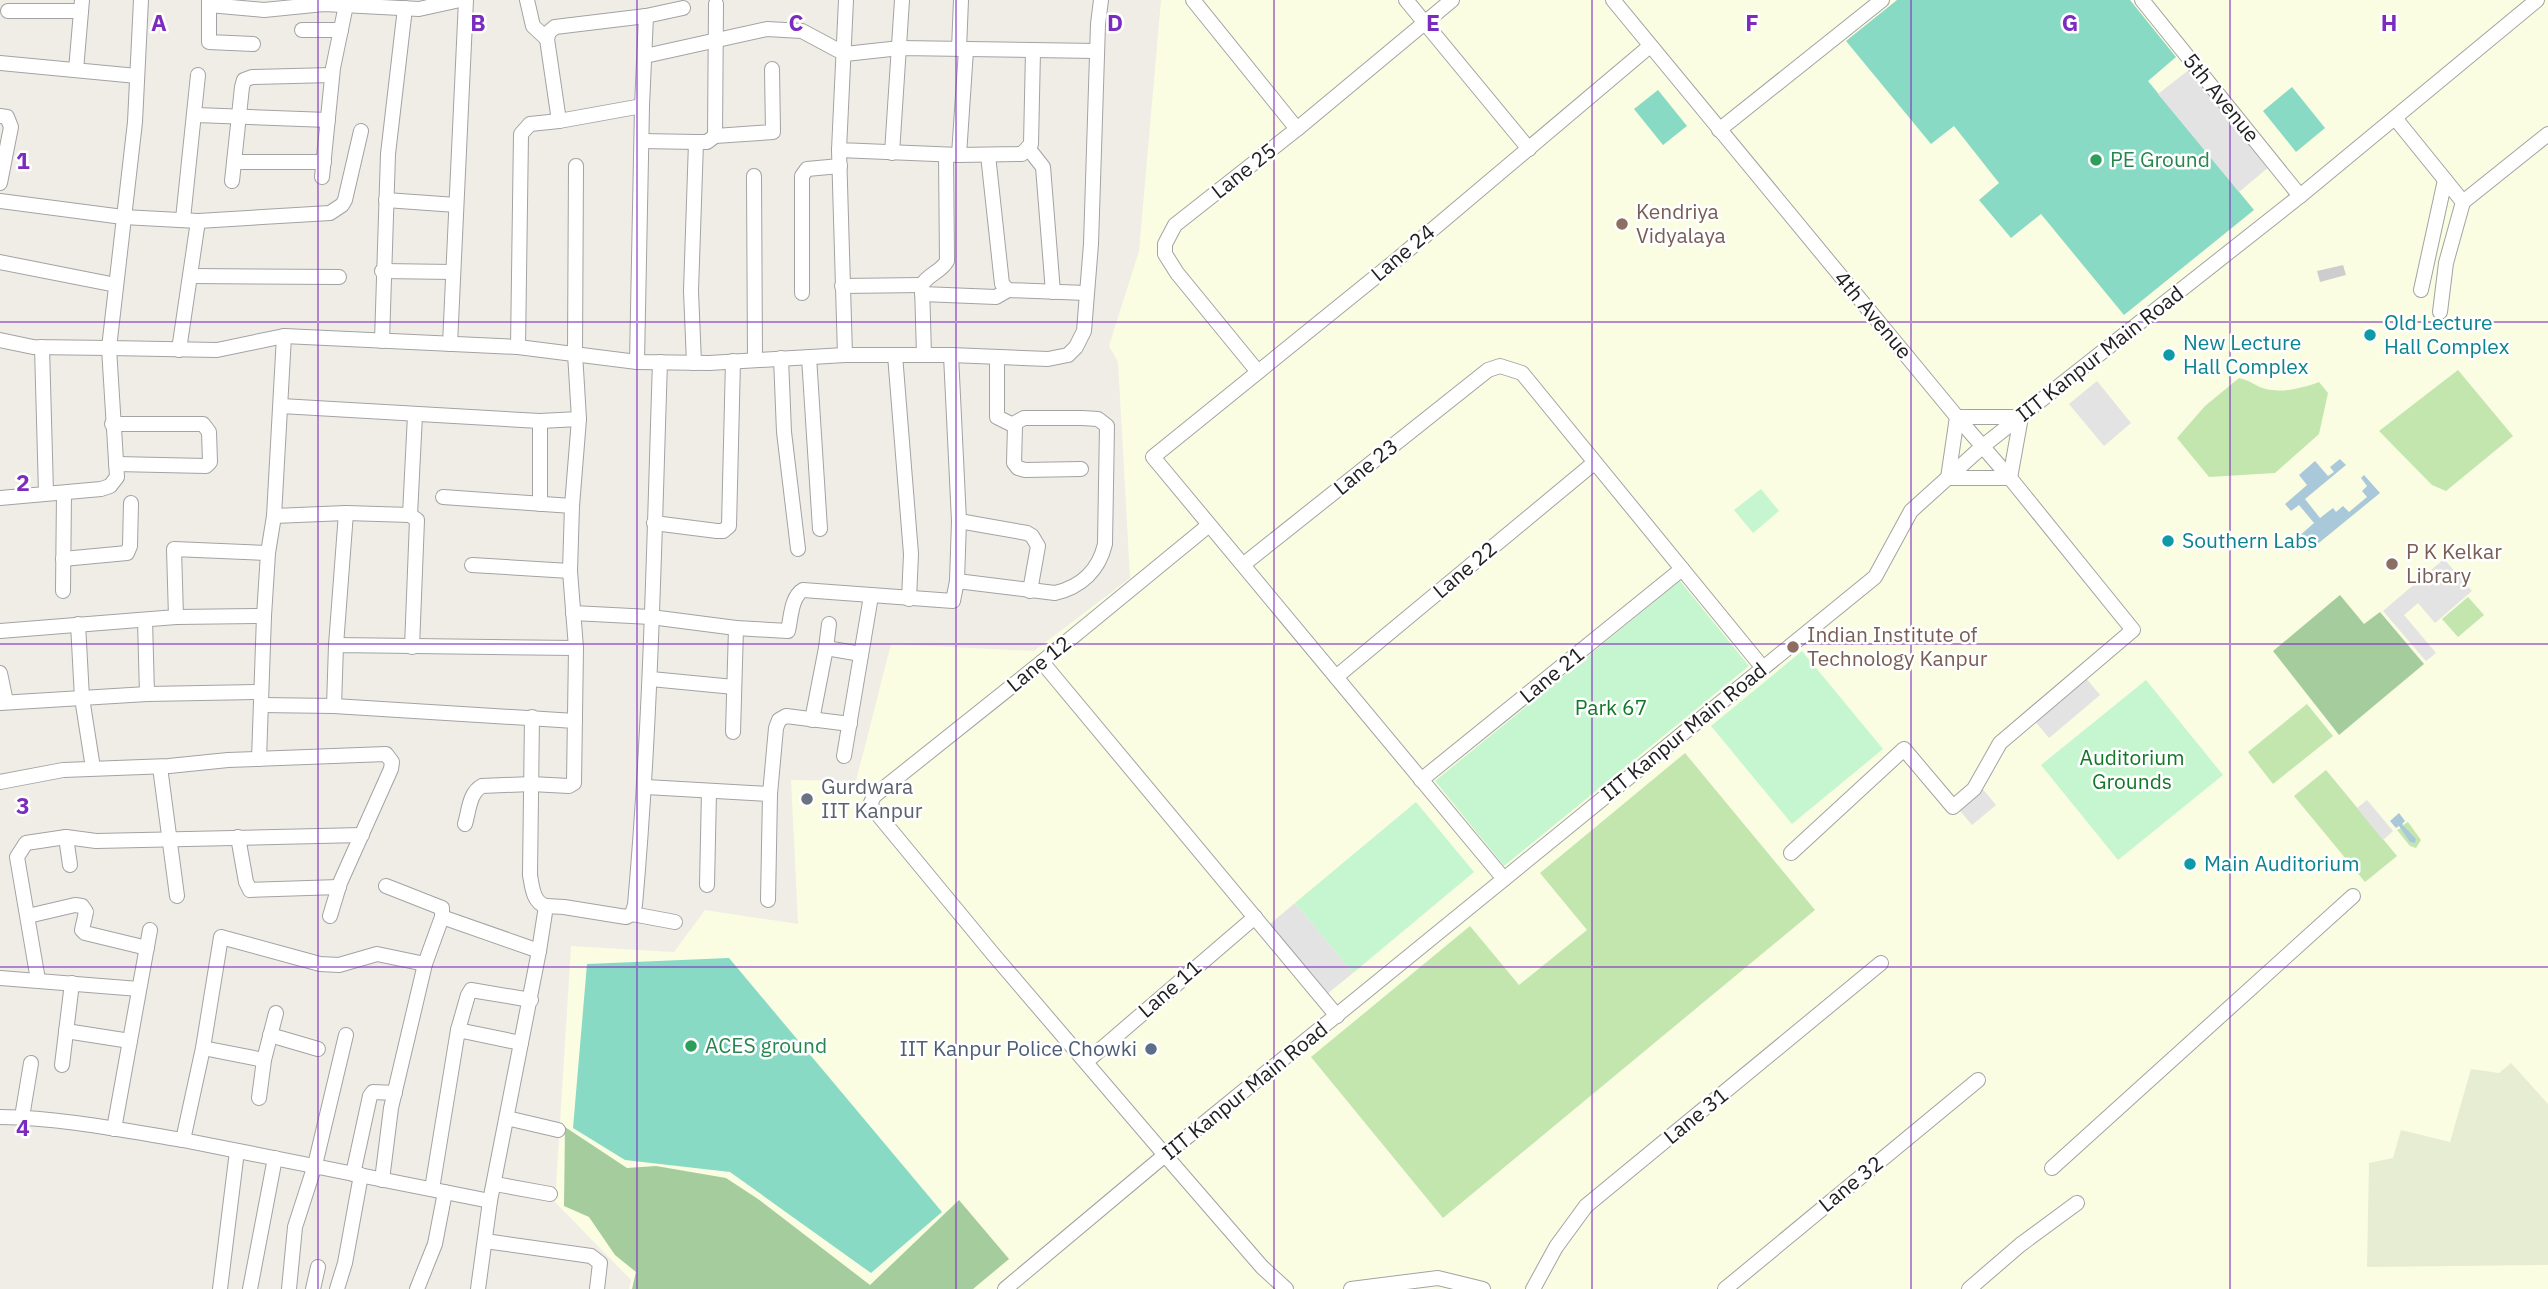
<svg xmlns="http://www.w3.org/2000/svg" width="2548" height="1289" font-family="'IBM Plex Sans',sans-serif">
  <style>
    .education { fill: #fafde1 }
    .religious { fill: #cdcdcd }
    .farmland { fill: #e7edd2 }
    .grass { fill: #c3e6af }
    .forest { fill: #a5cc9d }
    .park { fill: #c6f6d0 }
    .pitch { fill: #89dac5 }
    .parking { fill: #e3e3e3 }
    .water { fill: #a9c9da }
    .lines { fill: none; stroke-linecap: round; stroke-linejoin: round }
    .minor-casing { stroke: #a3a3a3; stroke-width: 16 }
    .minor { stroke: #fff; stroke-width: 14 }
    .grid { fill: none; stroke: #7b2cbf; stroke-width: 2; stroke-opacity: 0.55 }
    .leisure-dot { fill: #2e9e5b; stroke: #fff; stroke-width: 2.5 }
    .education-dot { fill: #8d6e63; stroke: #fff; stroke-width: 2.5 }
    .culture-dot { fill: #0f9aa8; stroke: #fff; stroke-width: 2.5 }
    .worship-dot { fill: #6b7280; stroke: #fff; stroke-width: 2.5 }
    .service-dot { fill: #5c6f8a; stroke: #fff; stroke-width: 2.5 }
    .labels { text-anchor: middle; stroke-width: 5; stroke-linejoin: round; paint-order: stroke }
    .street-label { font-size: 21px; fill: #1f1f1f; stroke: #fff }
    .leisure-label { font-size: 21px; fill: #27864d; stroke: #fff; text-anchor: start }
    .education-label { font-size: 21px; fill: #785e54; stroke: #fff; text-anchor: start }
    .culture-label { font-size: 21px; fill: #0d838f; stroke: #fff; text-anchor: start }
    .park-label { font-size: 21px; fill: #127828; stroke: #fff }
    .worship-label { font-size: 21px; fill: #5b616d; stroke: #fff; text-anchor: start }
    .service-label { font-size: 21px; fill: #4e5e75; stroke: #fff; text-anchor: end }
    .grid-label { font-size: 23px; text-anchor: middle; font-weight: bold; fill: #7b2cbf; stroke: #fff; stroke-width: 5; stroke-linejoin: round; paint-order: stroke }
  </style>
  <rect width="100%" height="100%" fill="#efede6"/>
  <polygon class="education" points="1161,0 2548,0 2548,1289 629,1289 631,1280 555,1202 571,946 674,952 705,910 798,924 791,780 856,781 891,644 1034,651 1130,578 1118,362 1109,346 1139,251"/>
  <polygon class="religious" points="2343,265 2346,275 2320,282 2317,271"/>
  <polygon class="farmland" points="2511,1063 2548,1104 2548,1265 2367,1267 2369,1163 2393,1158 2401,1130 2450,1142 2471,1069 2499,1073"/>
  <g class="grass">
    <polygon points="2458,370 2513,436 2446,491 2432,485 2379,431"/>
    <path d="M 2239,378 C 2252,381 2258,388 2266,389 C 2283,393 2303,388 2319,382 L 2328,393 L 2319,434 L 2275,473 L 2209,477 L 2177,438 L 2205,406 Z"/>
    <polygon points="2468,597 2484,615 2458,637 2442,619"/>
    <polygon points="2307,704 2333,736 2273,784 2248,752"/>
    <polygon points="1685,753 1815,910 1443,1218 1311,1057 1470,926 1519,985 1587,930 1540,873"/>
    <polygon points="2326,770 2397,856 2365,882 2294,796"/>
    <polygon points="2408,822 2421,840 2416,848 2410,846 2397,830 2401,828 2410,839 2412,837 2403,825"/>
  </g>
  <g class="forest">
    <polygon points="2340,595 2364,624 2380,612 2424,664 2339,735 2273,651"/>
    <polygon points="565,1127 627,1168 656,1166 726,1178 758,1199 870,1285 959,1200 1009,1259 973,1289 632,1289 636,1272 615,1255 589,1217 564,1206"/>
  </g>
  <g class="park">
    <polygon points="1761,489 1779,511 1753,533 1734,510"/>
    <polygon points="1680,581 1749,666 1504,866 1435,781"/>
    <polygon points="1802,651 1883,749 1792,824 1711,726"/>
    <polygon points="2146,680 2223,775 2118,860 2041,765"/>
    <polygon points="1416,802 1474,872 1353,973 1295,903"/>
  </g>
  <g class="pitch">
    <polygon points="1897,0 2130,0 2176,57 2148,81 2254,210 2124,315 2041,214 2011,238 1979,200 1999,183 1954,126 1931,144 1846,41"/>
    <polygon points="2292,87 2325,128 2296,152 2263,111"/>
    <polygon points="1658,90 1687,126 1663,145 1634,109"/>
    <polygon points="729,958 942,1212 871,1273 730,1172 625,1160 573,1128 587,964"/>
  </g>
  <g class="parking">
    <polygon points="2190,69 2270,166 2239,192 2158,94"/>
    <polygon points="2097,381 2131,423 2104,446 2069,404"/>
    <polygon points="2444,559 2472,591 2435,623 2418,603 2404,615 2436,653 2426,661 2383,611"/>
    <polygon points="2085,677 2100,695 2049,738 2034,720"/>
    <polygon points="1981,787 1996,805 1972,825 1957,807"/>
    <polygon points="2367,800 2393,831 2383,840 2357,808"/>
    <polygon points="1295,903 1353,973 1327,994 1270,924"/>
  </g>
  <g class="water">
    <polygon points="2340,459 2346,465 2305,499 2320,518 2333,508 2336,512 2343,506 2349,512 2367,497 2362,491 2367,486 2361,478 2364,475 2380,493 2309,551 2298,537 2314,523 2299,505 2291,511 2285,504 2307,485 2299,475 2315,461 2328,476 2334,472 2330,467"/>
    <polygon points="2399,813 2405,821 2402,824 2416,839 2415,843 2410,842 2399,826 2396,828 2390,821"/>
  </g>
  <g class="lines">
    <g class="minor-casing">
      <g id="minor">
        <polyline points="141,0 135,122 109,348 217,350 284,336 518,347 637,362 709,363 845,355 951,355 1048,359 1068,355 1076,347 1084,331 1091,244 1098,24 1101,0"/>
        <polyline points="209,0 209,5 264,10 324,4 419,9 460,0"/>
        <polyline points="527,0 533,26 547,39"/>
        <polyline points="846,0 839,150 959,155 1022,154 1031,144 1033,51"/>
        <polyline points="1193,0 1297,129"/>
        <polyline points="1406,0 1529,149"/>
        <polyline points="1613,0 1957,417 2010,478 2133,630 2000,743 1974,789 1953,807 1904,749 1791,853"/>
        <polyline points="2142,0 2300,196"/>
        <polyline points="209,5 209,42 253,44"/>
        <polyline points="8,11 81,11"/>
        <polyline points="302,30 341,30"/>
        <polyline points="959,49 961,0"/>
        <polyline points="645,56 767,29 802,31 845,54 900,48 1097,51"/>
        <polyline points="0,63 137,76"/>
        <polyline points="76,70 82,0"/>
        <polyline points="642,106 559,121 547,39 549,32 555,27 646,16 683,8"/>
        <polyline points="196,115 328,120"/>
        <polyline points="0,116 7,117 11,127 0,183"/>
        <polyline points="2395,118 2463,202"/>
        <polyline points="1719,130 1882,0"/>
        <polyline points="715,136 773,132 772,69"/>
        <polyline points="642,141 696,142"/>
        <polyline points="1028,148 1043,167 1053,292"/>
        <polyline points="839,150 845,355"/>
        <polyline points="892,153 902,0"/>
        <polyline points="959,155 966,50"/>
        <polyline points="988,155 1002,284 1008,290 1086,293"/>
        <polyline points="234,162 324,162"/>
        <polyline points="576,166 575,353 579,419"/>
        <polyline points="754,176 755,359"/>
        <polyline points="322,177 333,68 346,5"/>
        <polyline points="232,181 242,87 244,80 252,77 332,75"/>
        <polyline points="386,200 456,205"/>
        <polyline points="0,201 123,217 198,221 330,213 342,205 345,200 361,131"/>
        <polyline points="183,219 198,75"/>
        <polyline points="0,262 116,285"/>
        <polyline points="382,271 453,272"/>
        <polyline points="190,276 339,277"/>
        <polyline points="842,286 922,285"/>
        <polyline points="2421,290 2445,180"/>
        <polyline points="802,293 802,176 807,169 840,166"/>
        <polyline points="922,294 996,297 1008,290"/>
        <polyline points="2440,312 2446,263 2463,202 2548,134"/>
        <polyline points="0,340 33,347 109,348 117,477 110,486 101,489 0,498"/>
        <polyline points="382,341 388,154 405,8"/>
        <polyline points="450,344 466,0"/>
        <polyline points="42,347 46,493"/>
        <polyline points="518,347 521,134 530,124 559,121"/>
        <polyline points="179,350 198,221"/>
        <polyline points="895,355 911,554 909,599"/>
        <path d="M 924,355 L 922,285 C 928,274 941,272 947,261 L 946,155"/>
        <polyline points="809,357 820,529"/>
        <polyline points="781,358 784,432 798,549"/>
        <polyline points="997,358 997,417 1015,426 1014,463 1018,468 1025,470 1081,469"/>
        <polyline points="637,362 642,106 646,16"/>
        <polyline points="694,363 691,291 696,142 707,142 715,136 716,4"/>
        <polyline points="1258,372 1177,273 1165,254 1165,244 1175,225 1297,129 1452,0"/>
        <path d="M 281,406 L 540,421 L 579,419 L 572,506 L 570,571 L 576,648 L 574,783 L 569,786 L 531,784 L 482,786 C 469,793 469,811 465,824"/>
        <polyline points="540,421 540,504"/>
        <polyline points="112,424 203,424 209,432 210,462 206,466 116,464"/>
        <polyline points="1948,478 1957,417 2021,417"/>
        <polyline points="1948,478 2010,478"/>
        <polyline points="2010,478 2021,417"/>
        <polyline points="443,497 572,506"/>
        <polyline points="410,515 415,415"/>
        <polyline points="274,516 346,513"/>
        <polyline points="959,521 1027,533 1032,536 1038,546 1030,591"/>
        <polyline points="654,523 717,531 723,531 729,526 733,361"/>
        <polyline points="1209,525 1042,662 874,796 870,805 993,954 1165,1155 1262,1267 1286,1289"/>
        <polyline points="63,559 127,553 130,546 131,503"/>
        <polyline points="1244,564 1488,370 1500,366 1522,373 1763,668"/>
        <polyline points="472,565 570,571"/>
        <path d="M 957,581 L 1055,593 C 1081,587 1099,570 1105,544 L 1107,426 L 1098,419 L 1082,418 L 1024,418 L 1013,424"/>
        <polyline points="63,591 64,493"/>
        <path d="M 573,613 L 651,617 L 736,628 L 788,631 C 791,618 791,597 803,590 L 953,601 L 957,581 L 959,521 L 951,355"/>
        <polyline points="176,617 264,616"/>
        <polyline points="145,620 147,694"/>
        <polyline points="78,624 82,698 93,768"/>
        <polyline points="0,631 176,617 174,549 268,553"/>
        <polyline points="336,645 346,513 410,515 417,520 412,647"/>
        <polyline points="826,648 861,654"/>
        <polyline points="1042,662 1337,1016"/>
        <polyline points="0,673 6,702"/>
        <polyline points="1336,677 1594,463"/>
        <polyline points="651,679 734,687"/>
        <polyline points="0,703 147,694 261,692"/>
        <polyline points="261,705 334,706 575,721"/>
        <polyline points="334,706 336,645 576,648"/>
        <path d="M 532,717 L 530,875 C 532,886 533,903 546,906"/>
        <polyline points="812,720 826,648 829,624"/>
        <polyline points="733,732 736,628"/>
        <polyline points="844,756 871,596"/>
        <polyline points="259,759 264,616 268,553 274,516 284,336"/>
        <polyline points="160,767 177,896"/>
        <polyline points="1421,780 1682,569"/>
        <polyline points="0,782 63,770 169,766 228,760 386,754 392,762 391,769 340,883 330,916"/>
        <polyline points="646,787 770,794 768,900"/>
        <polyline points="770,794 776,728 779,720 786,716 850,724"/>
        <polyline points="66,837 70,865"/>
        <polyline points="238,837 246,882 250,890 339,887"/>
        <polyline points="1504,879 1153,457 1394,262 1650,46"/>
        <polyline points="707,885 709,791"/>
        <polyline points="632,914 675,922"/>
        <polyline points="28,916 75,905 82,906 86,912 82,930 85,933 147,948"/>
        <path d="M 442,917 L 539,951 L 546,906 L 564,907 L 626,917 L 632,914 L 635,905 C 651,724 654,543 660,362"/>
        <polyline points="0,978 139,989"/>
        <polyline points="38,980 17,857 26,843 66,837 96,841 362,835"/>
        <polyline points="458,1030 468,995 471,990 531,1000"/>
        <polyline points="66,1031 130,1041"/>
        <polyline points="270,1035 318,1049"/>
        <polyline points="203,1048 264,1060"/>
        <polyline points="1086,1062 1255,917"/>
        <polyline points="62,1065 72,983"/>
        <polyline points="259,1098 264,1060 276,1013"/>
        <path d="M 0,1117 C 62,1118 122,1130 183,1140 L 203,1048 L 221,937 L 320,964 L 339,965 L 377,954 L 425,964 L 442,917 L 442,908 L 386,886"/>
        <polyline points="22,1117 31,1063"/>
        <polyline points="507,1118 558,1130"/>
        <polyline points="114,1129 150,930"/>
        <polyline points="183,1140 490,1201"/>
        <polyline points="2052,1168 2353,896"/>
        <polyline points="353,1174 370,1096 373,1092 395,1093"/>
        <polyline points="382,1180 391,1108 425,964"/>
        <polyline points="495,1184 550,1194"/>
        <polyline points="432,1189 458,1030 521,1043"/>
        <polyline points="485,1241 591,1256 600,1263 597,1289"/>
        <polyline points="220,1289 237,1151"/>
        <polyline points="250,1289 275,1158"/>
        <polyline points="289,1289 295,1227 315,1165 346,1035"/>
        <polyline points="313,1289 318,1267"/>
        <polyline points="337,1289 345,1263 361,1175"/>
        <polyline points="417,1289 435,1244 445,1192"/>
        <polyline points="478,1289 490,1201 539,951"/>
        <polyline points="1005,1289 1165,1155 1875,577 1911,511 1983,446 2300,196 2537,0"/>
        <polyline points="1351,1289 1438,1278 1483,1289"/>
        <polyline points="1533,1289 1556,1247 1586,1206 1881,963"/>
        <polyline points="1725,1289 1978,1080"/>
        <polyline points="1969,1289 2020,1245 2077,1203"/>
      </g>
    </g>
    <use href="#minor" class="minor"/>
  </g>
  <path class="grid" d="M 318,0 L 318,1289M 637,0 L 637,1289M 956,0 L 956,1289M 1274,0 L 1274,1289M 1592,0 L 1592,1289M 1911,0 L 1911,1289M 2230,0 L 2230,1289M 0,322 L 2548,322M 0,644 L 2548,644M 0,967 L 2548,967"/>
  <g class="leisure-dot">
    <circle cx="2096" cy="160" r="7"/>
    <circle cx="691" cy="1046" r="7"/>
  </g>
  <g class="education-dot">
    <circle cx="1622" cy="224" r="7"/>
    <circle cx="2392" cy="564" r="7"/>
    <circle cx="1793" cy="647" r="7"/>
  </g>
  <g class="culture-dot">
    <circle cx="2370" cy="335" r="7"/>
    <circle cx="2169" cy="355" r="7"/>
    <circle cx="2168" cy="541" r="7"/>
    <circle cx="2190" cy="864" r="7"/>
  </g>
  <circle class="worship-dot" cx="807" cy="799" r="7"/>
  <circle class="service-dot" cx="1151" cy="1049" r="7"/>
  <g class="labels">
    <g class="street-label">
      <text transform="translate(2221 98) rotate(51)" y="7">5th Avenue</text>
      <text transform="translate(1244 171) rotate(-38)" y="7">Lane 25</text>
      <text transform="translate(1403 253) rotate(-40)" y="7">Lane 24</text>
      <text transform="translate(1873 315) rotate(50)" y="7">4th Avenue</text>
      <text transform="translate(2100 354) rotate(-38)" y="7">IIT Kanpur Main Road</text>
      <text transform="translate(1366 467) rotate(-39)" y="7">Lane 23</text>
      <text transform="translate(1465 570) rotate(-40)" y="7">Lane 22</text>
      <text transform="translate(1039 664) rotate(-39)" y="7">Lane 12</text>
      <text transform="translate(1552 675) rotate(-39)" y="7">Lane 21</text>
      <text transform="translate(1684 732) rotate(-39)" y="7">IIT Kanpur Main Road</text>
      <text transform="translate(1170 989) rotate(-41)" y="7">Lane 11</text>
      <text transform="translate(1245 1091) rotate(-39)" y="7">IIT Kanpur Main Road</text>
      <text transform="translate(1696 1116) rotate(-39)" y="7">Lane 31</text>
      <text transform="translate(1851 1184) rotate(-39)" y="7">Lane 32</text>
    </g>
    <g class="leisure-label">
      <text x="2110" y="167">PE Ground</text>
      <text x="705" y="1053">ACES ground</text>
    </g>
    <g class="education-label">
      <text x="1636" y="219">Kendriya<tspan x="1636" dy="24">Vidyalaya</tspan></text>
      <text x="2406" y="559">P K Kelkar<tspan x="2406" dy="24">Library</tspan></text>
      <text x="1807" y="642">Indian Institute of<tspan x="1807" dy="24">Technology Kanpur</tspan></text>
    </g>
    <g class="culture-label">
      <text x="2384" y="330">Old Lecture<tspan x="2384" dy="24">Hall Complex</tspan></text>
      <text x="2183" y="350">New Lecture<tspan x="2183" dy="24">Hall Complex</tspan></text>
      <text x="2182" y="548">Southern Labs</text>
      <text x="2204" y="871">Main Auditorium</text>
    </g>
    <g class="park-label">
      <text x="1611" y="715">Park 67</text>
      <text x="2132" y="765">Auditorium<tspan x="2132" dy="24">Grounds</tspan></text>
    </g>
    <g class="worship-label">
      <text x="821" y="794">Gurdwara<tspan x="821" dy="24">IIT Kanpur</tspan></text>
    </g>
    <g class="service-label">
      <text x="1137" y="1056">IIT Kanpur Police Chowki</text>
    </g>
  </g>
  <g class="grid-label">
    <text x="159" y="31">A</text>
    <text x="478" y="31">B</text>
    <text x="796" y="31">C</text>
    <text x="1115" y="31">D</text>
    <text x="1433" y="31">E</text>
    <text x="1752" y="31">F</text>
    <text x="2070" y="31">G</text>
    <text x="2389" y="31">H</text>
    <text x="23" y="169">1</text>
    <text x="23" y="491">2</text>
    <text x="23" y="814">3</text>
    <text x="23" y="1136">4</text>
  </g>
</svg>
